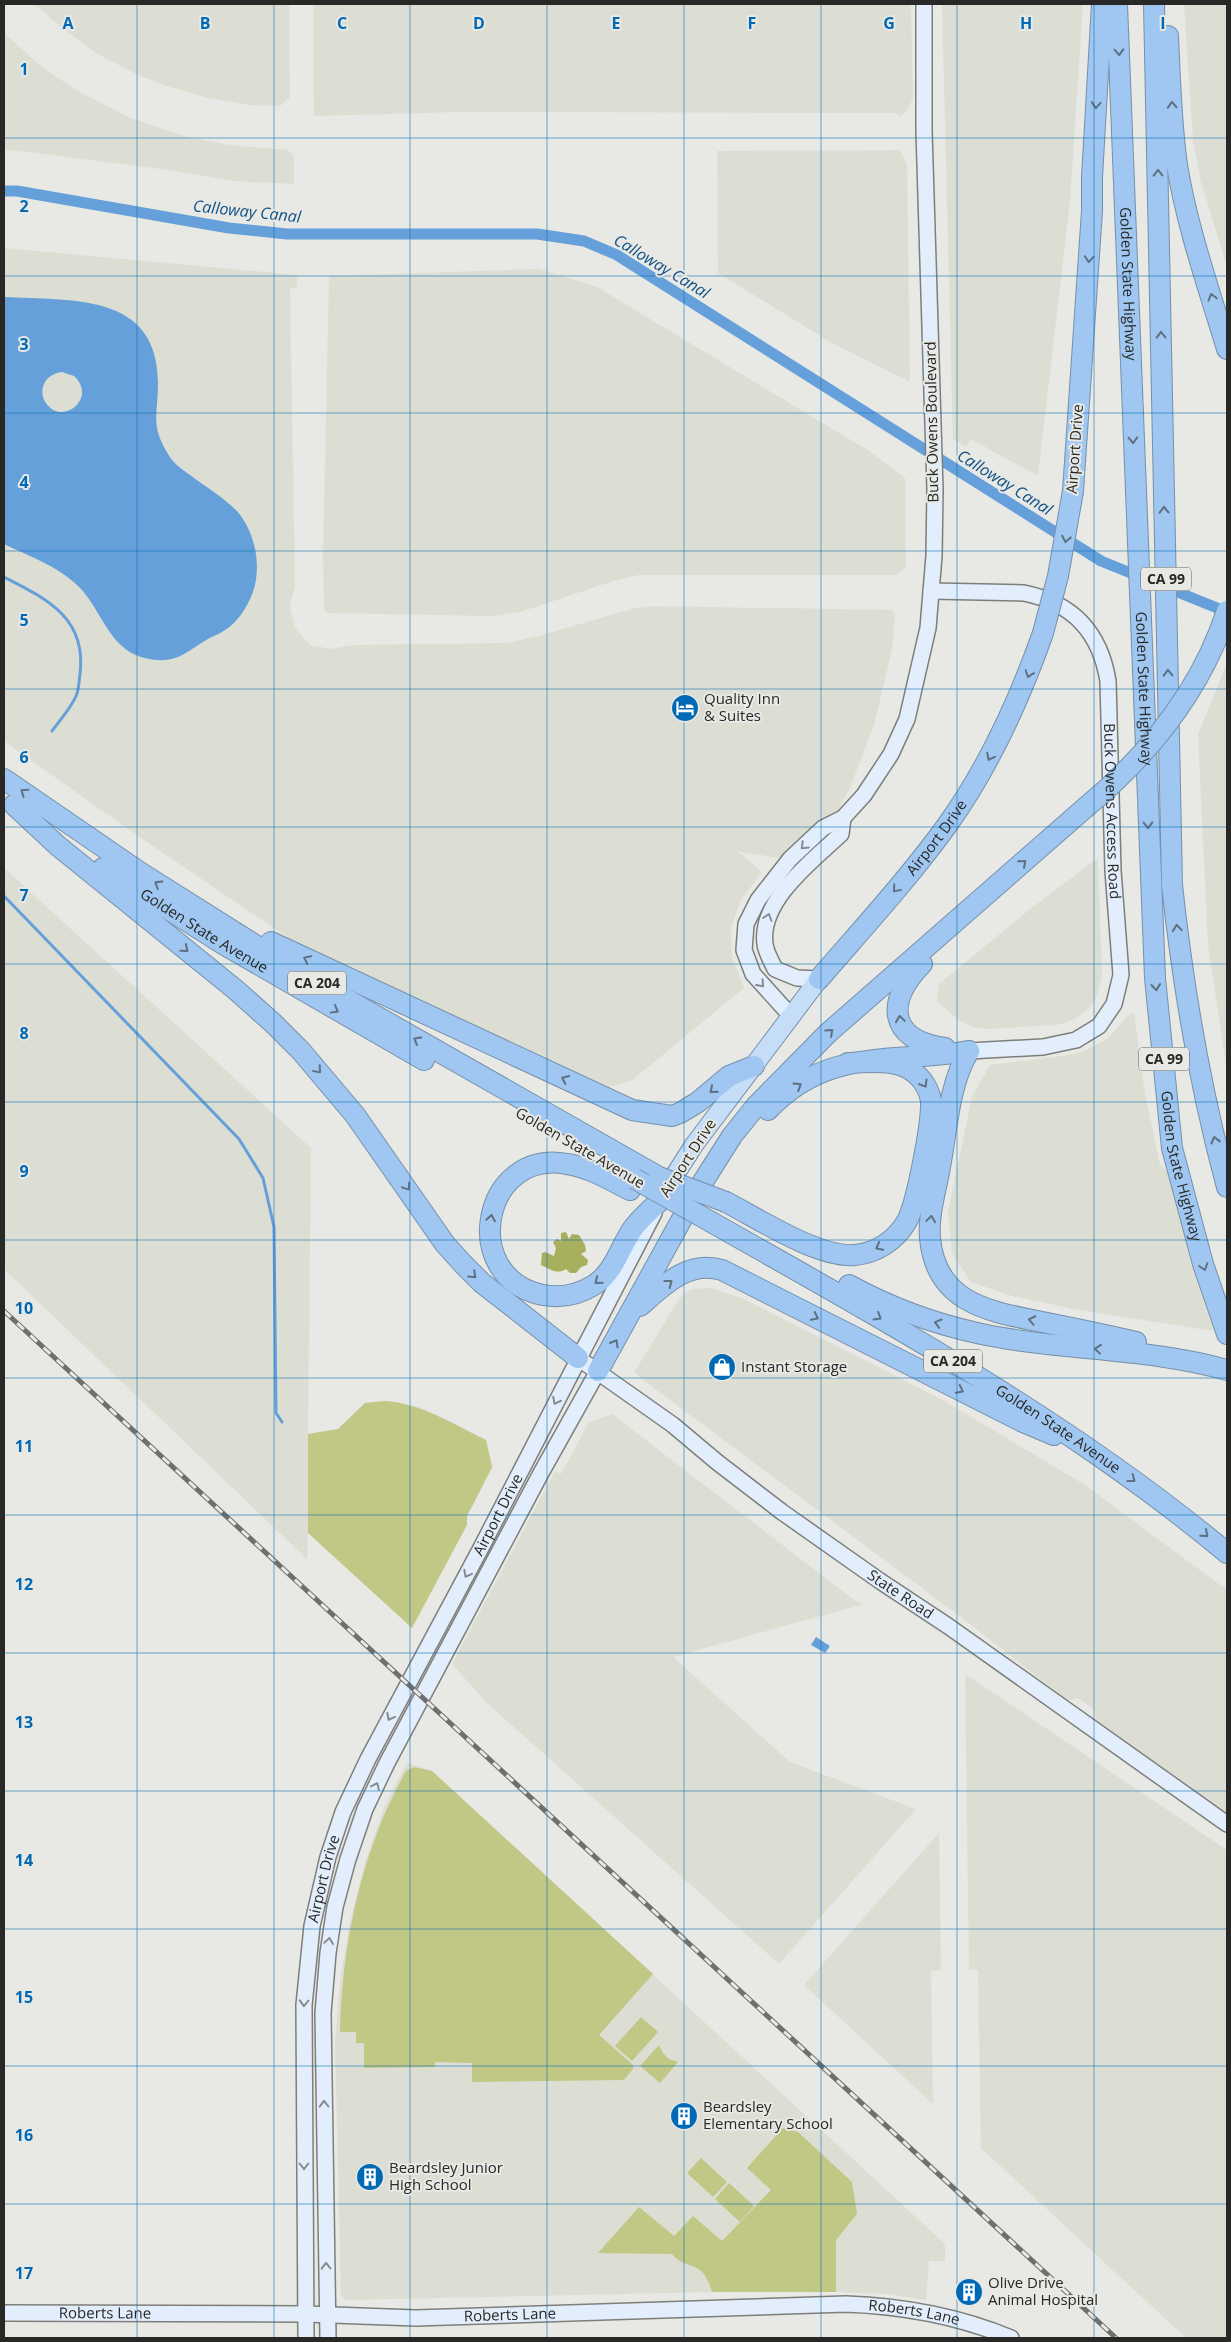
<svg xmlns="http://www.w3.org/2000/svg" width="1231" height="2342" font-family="'Open Sans',sans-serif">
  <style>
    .built { fill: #dcded3 }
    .green { fill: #c1c785 }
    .forest { fill: #a8af5d }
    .water { fill: #65a0da; fill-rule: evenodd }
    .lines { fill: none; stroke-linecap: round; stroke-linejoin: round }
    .stream { stroke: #65a0da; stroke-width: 3 }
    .canal { stroke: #65a0da; stroke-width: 11 }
    .secondary-casing { stroke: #7e7e7b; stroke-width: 18 }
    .primary-casing { stroke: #7590aa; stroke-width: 20 }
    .highway-casing { stroke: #7590aa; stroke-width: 22 }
    .secondary { stroke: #e2eefb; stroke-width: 15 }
    .primary { stroke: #c5ddf7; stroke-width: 18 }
    .highway { stroke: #9fc7f1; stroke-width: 20 }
    .rail-casing { stroke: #6f6f6d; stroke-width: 5 }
    .rail { stroke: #e8e8e4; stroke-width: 3; stroke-dasharray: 9; stroke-linecap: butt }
    .highway-bridge-casing { stroke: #7590aa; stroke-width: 22; stroke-linecap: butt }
    .highway-bridge { stroke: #9fc7f1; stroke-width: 20 }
    .oneway { stroke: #5e7082 }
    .oneway2 { stroke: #858c91 }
    .grid { fill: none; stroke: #0069b5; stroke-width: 1; stroke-opacity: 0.55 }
    .labels { text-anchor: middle; stroke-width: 4; stroke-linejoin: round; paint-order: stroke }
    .shield { fill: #e8e8e4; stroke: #626260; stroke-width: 1 }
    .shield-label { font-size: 14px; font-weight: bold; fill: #282927 }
    .street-label { font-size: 15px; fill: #282927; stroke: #e8e8e4 }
    .poi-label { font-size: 15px; fill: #282927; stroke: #e8e8e4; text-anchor: start }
    .water-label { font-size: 16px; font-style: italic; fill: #105187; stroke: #e8e8e4 }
    .grid-label { font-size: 16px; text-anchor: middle; font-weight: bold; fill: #0069b5; stroke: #e8e8e4; stroke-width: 4; stroke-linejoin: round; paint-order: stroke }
  </style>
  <rect width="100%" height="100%" fill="#e8e8e4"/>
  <g class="built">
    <polygon points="34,4 289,4 290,97 280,106 248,105 205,97 163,85 134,73 96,53 61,27"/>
    <polygon points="313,4 911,4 913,99 906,111 900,117 895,113 462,112 314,116"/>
    <polygon points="942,4 1083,4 1070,201 1038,476 971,439 966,447 953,439"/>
    <polygon points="1184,4 1227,4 1227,267 1201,182 1193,141"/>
    <polygon points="4,33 43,68 78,91 128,117 180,135 228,145 288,150 294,157 294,184 232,181 177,171 4,149"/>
    <polygon points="900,150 907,164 910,382 830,342 718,273 717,151"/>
    <polygon points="4,248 297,275 297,287 290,288 295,586 290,607 295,628 310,645 331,649 353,645 507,643 535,637 632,609 650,606 892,610 895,614 892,649 874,725 849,790 815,850 791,846 784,859 737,851 762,872 740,901 731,929 732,958 744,988 631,1081 596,1091 312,954 128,829 4,741"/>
    <polygon points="539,269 597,287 869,451 905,478 906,567 896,575 639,575 613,581 520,612 493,616 327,613 324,609 323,556 329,276"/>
    <polygon points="1227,663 1227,1071 1208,945 1198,734"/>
    <polygon points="1098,858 1102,976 1097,996 1088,1009 1075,1019 1057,1025 987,1029 976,1028 960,1021 937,1001 939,984 1029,910"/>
    <polygon points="4,868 311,1148 308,1434 338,1429 365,1403 390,1401 419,1407 486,1440 493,1467 467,1516 467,1525 308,1533 307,1559 4,1269"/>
    <polygon points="1134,1012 1145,1094 1160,1165 1171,1175 1188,1253 1213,1331 1074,1309 1012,1296 971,1282 952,1253 948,1212 972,1097 990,1065 1069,1055 1085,1051 1107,1039 1126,1018"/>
    <polygon points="710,1288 744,1299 941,1399 1085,1485 1227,1590 1227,1812 1096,1720 1095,1710 1078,1698 1067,1700 961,1617 639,1377 635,1371 679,1299 691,1289"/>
    <polygon points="612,1414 854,1600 864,1604 673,1657 790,1762 916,1809 779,1964 486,1702 452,1664 555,1471 561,1474 589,1422"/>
    <polygon points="965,1674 1227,1850 1227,2338 1186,2338 981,2148 978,1970 969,1970"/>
    <polygon points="407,1763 432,1771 945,2244 945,2261 929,2261 926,2300 887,2294 836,2292 712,2292 345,2300 341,2296 335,2043 340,1982 350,1922 365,1863 385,1805"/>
    <polygon points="939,1833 941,1970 931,1971 933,2104 804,1985"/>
  </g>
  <g class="green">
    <path d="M 384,1401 C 421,1403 453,1424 486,1440 L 492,1467 L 467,1516 L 467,1525 L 412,1628 L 308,1533 L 308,1434 L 338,1429 L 365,1403 Z"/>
    <path d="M 414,1767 L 432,1771 L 653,1974 L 599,2035 L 633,2065 L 633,2069 L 624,2080 L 472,2082 L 472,2063 L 435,2062 L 435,2067 L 364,2068 L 364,2043 L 356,2043 L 356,2032 L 340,2032 C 342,1942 362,1849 406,1771 Z"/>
    <polygon points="641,2017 658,2032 632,2061 615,2046"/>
    <polygon points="659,2045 663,2053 669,2059 678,2062 660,2083 640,2066"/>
    <path d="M 783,2128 L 798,2132 L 852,2182 L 857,2214 L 836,2240 L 836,2292 L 712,2292 C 702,2257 687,2272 672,2254 L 598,2253 L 639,2207 L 674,2236 L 693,2216 L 722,2241 L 771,2190 L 747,2168 Z"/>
    <polygon points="701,2158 727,2182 713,2197 687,2173"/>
    <polygon points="729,2183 754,2206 740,2222 715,2199"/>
  </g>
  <path class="forest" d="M 566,1232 L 569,1239 L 572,1234 L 579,1235 L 585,1245 L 586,1251 L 581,1254 L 588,1260 L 587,1265 L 581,1267 L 576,1273 L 570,1273 L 566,1269 C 557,1275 550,1269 541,1265 L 542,1253 L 545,1252 L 554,1256 L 556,1248 L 553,1242 L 557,1239 L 561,1241 L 561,1233 Z"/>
  <g class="water">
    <path d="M 4,297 C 69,301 158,291 158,383 C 158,415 150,425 168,454 C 173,464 185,471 194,478 C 208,488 225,499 237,511 C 255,532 262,565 253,592 C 246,610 235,627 216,635 C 187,648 180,668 141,657 C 108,647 101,608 78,586 C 58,566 28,556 4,544 ZM 62,372 L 74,376 C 98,398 62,427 46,403 C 42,397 41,391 44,384 C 47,377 54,373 62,372 Z"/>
    <polygon points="816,1637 830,1646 825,1653 811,1645"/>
  </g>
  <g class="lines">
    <g class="stream">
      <path d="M 4,577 C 47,599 87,618 80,674 C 79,680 79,690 76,696 C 71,708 60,720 52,731"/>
      <polyline points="4,896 239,1139 263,1178 274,1227 276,1413 282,1422"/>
    </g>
    <polyline class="canal" points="4,191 17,191 229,228 287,234 537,234 584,241 617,255 1101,561 1227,612"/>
    <g class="secondary-casing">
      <g id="secondary">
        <path id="s1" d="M 931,591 L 1024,593 C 1073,603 1100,632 1108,681 L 1113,871 L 1121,975 L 1114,1004 L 1099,1026 L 1076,1040 L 1043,1047 L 969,1051"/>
        <path d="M 819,979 L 797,978 L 775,969 C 772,962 766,953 765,944 C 759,901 812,861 841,834 L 843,818"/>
        <polyline points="791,1016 753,974 744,950 746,924 758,900 790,859 823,828 843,818 864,795 891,754 907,719 928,628 934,556 935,489 924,131 924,4"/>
        <path id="s2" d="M 578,1358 L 673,1425 L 717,1462 L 782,1512 L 880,1581 L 948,1626 L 1227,1824"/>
        <path id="s3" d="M 4,2313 L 305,2314 L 416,2318 L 846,2304 C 903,2306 958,2316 1011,2338"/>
        <path id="s4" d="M 306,2338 L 304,2005 L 312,1926 L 328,1857 L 343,1812 L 368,1759 L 482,1546 L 654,1213"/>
        <polyline points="328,2338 323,2013 328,1953 335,1907 348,1859 365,1809 387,1763 541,1473 598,1371"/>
      </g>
    </g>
    <g class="primary-casing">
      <polyline id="primary" points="664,1192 694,1145 819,979"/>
    </g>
    <g class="highway-casing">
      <g id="highway">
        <path id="s5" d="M 1117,4 L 1155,978 L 1172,1148 L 1203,1264 L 1227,1334"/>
        <path d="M 1154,4 L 1172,885 C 1183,986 1200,1088 1227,1187"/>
        <path d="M 1168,36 C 1170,79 1171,122 1177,165 C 1187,227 1209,289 1227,349"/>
        <polyline points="1073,491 1092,211 1092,177 1102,4"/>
        <polyline points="4,779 141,873 290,967 659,1177"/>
        <polyline points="14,805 58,846 236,990 274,1024 301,1051 355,1115 445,1244 463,1264 482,1283 578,1358"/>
        <path id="s6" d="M 103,868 L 223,944 L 424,1060"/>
        <polyline points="271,942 632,1110 672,1116 680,1113 698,1102 729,1076 754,1066"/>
        <path d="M 922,964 C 885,1001 888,1040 945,1048"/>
        <path id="s7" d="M 819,979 C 863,928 909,878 948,824 C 990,765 1019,701 1043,633"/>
        <path d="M 969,1051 C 949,1083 947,1130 940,1167 C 936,1190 928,1215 930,1238 C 936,1306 994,1312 1047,1323 C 1077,1329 1107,1335 1136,1342"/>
        <path d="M 768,1110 C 828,1046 895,1064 969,1051"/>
        <path d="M 630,1190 C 610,1180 589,1167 567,1164 C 482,1148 458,1278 543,1295 C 560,1298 578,1295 594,1285 C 615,1272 620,1246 634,1227 C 642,1217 652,1208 661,1200"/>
        <path d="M 726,1202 C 759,1219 818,1258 855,1255 C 877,1253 896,1240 907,1221 C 917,1202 932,1123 931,1101 C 930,1092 924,1081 917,1075 C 900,1058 869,1062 848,1063"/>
        <path id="s8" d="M 713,1223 C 891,1324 1070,1422 1227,1553"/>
        <path d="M 849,1285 C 889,1307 932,1323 977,1333 C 1059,1351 1145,1347 1227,1370"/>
        <path d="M 640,1306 C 664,1285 688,1260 722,1270 L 1021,1421 L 1054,1435"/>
        <polyline points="598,1371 699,1188 732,1136 756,1106 828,1033 1085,808"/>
      </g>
    </g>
    <use href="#secondary" class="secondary"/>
    <use href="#primary" class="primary"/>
    <use href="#highway" class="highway"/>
    <g class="rail-casing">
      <polyline id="rail" points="4,1311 1116,2338"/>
    </g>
    <use href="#rail" class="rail"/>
    <g class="highway-bridge-casing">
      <g id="highway-bridge">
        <polyline points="1043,633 1058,576 1073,491"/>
        <path d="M 1085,808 C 1149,755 1201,690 1227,611"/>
        <polyline points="659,1177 726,1202"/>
        <polyline points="635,1179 713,1223"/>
      </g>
    </g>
    <use href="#highway-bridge" class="highway-bridge"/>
  </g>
  <defs><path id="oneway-chevron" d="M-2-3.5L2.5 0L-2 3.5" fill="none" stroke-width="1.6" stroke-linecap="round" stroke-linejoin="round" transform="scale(1.25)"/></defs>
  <g class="oneway">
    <use href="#oneway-chevron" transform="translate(1119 52) rotate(88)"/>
    <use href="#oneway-chevron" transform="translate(1096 105) rotate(94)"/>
    <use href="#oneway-chevron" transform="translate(1172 105) rotate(-93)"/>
    <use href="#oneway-chevron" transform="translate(1158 173) rotate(-91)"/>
    <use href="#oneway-chevron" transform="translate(1089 259) rotate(94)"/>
    <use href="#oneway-chevron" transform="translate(1212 297) rotate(-106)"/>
    <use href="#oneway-chevron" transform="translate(1161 335) rotate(-91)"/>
    <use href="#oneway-chevron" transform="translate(1133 440) rotate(88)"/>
    <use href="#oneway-chevron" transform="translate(1164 510) rotate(-91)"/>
    <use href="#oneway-chevron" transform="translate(1066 539) rotate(101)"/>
    <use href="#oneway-chevron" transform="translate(1168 673) rotate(-91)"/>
    <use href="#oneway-chevron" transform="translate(1029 674) rotate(109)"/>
    <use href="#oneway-chevron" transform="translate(990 757) rotate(118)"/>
    <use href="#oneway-chevron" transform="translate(24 792) rotate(-145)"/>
    <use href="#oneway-chevron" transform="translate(1148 825) rotate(88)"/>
    <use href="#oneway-chevron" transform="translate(1023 863) rotate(-41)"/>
    <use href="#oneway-chevron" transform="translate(158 884) rotate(-148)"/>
    <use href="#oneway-chevron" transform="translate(896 889) rotate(130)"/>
    <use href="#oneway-chevron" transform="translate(1177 928) rotate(-96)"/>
    <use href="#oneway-chevron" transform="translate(185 949) rotate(39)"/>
    <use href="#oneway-chevron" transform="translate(307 959) rotate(-154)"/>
    <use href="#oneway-chevron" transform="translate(1156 987) rotate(84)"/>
    <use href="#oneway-chevron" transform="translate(335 1010) rotate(29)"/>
    <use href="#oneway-chevron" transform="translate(900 1019) rotate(-98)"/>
    <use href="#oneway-chevron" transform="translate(830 1032) rotate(-42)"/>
    <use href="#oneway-chevron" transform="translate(417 1040) rotate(-150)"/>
    <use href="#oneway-chevron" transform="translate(318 1070) rotate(49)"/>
    <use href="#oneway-chevron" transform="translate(565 1079) rotate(-155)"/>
    <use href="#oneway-chevron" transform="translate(924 1084) rotate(59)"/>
    <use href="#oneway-chevron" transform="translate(798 1086) rotate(-32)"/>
    <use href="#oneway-chevron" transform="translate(713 1090) rotate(140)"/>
    <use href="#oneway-chevron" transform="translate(1215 1140) rotate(-104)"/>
    <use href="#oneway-chevron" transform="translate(407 1187) rotate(56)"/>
    <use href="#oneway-chevron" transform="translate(491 1218) rotate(-81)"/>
    <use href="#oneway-chevron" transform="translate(931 1219) rotate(-82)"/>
    <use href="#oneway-chevron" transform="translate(879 1247) rotate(152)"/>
    <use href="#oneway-chevron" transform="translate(1204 1267) rotate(72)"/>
    <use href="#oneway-chevron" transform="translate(473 1275) rotate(44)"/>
    <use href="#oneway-chevron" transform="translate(598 1281) rotate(141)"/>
    <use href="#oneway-chevron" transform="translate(669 1283) rotate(-37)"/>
    <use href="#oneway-chevron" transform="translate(815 1317) rotate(27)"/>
    <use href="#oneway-chevron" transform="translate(878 1317) rotate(31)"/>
    <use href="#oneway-chevron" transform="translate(1032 1320) rotate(-168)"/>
    <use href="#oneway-chevron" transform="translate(938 1323) rotate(-163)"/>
    <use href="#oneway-chevron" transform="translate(615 1343) rotate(-60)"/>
    <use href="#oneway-chevron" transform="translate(1098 1349) rotate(-174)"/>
    <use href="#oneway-chevron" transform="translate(960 1390) rotate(27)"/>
    <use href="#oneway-chevron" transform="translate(1132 1479) rotate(37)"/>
    <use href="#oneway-chevron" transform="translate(1205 1534) rotate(40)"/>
  </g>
  <g class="oneway2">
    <use href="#oneway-chevron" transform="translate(804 846) rotate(136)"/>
    <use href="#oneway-chevron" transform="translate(768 917) rotate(-72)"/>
    <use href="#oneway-chevron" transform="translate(761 984) rotate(48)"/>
    <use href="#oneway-chevron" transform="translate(556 1401) rotate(117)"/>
    <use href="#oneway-chevron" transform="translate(467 1574) rotate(118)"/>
    <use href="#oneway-chevron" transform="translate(390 1717) rotate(118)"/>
    <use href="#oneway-chevron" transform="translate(376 1786) rotate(-65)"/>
    <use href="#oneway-chevron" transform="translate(329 1941) rotate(-82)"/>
    <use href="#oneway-chevron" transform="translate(304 2003) rotate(92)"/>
    <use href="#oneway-chevron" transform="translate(324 2104) rotate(-91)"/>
    <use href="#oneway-chevron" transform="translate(304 2166) rotate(90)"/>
    <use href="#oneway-chevron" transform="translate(326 2266) rotate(-91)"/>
  </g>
  <path class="grid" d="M 137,4 L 137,2338M 274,4 L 274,2338M 410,4 L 410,2338M 547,4 L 547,2338M 684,4 L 684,2338M 821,4 L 821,2338M 957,4 L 957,2338M 1094,4 L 1094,2338M 4,138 L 1227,138M 4,276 L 1227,276M 4,413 L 1227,413M 4,551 L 1227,551M 4,689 L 1227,689M 4,827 L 1227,827M 4,964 L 1227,964M 4,1102 L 1227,1102M 4,1240 L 1227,1240M 4,1378 L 1227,1378M 4,1515 L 1227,1515M 4,1653 L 1227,1653M 4,1791 L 1227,1791M 4,1929 L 1227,1929M 4,2066 L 1227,2066M 4,2204 L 1227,2204"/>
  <defs>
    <g id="hotel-disc" transform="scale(1.4375)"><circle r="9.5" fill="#0069b5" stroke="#e8e8e4"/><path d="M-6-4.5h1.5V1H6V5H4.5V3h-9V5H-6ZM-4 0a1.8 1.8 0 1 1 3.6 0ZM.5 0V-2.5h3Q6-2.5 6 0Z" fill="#fff"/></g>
    <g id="shop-disc" transform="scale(1.4375)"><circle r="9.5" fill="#0069b5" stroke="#e8e8e4"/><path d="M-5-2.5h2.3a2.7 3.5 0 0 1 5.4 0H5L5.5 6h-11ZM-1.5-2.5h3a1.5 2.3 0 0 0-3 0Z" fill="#fff"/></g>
    <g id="building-disc" transform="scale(1.4375)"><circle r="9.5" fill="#0069b5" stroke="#e8e8e4"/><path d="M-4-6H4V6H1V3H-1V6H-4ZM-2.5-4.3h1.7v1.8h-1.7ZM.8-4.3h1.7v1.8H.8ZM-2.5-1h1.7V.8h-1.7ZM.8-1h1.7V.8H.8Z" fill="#fff"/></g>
  </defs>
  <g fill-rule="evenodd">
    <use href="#hotel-disc" x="685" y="708"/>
    <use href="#shop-disc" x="722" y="1367"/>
    <use href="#building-disc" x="684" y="2116"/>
    <use href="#building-disc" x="370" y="2177"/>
    <use href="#building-disc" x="969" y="2292"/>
  </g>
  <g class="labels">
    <g class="shield">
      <rect x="1141" y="567.5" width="50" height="23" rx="4"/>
      <rect x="288" y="971.5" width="58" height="23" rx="4"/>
      <rect x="1139" y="1047.5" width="50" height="23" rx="4"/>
      <rect x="924" y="1349.5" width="58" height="23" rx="4"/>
    </g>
    <g class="shield-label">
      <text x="1166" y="584">CA 99</text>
      <text x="317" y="988">CA 204</text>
      <text x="1164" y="1064">CA 99</text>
      <text x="953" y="1366">CA 204</text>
    </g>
    <g class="street-label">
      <text dy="5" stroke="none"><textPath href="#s5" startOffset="280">Golden State Highway</textPath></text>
      <text transform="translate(932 422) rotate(-91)" y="5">Buck Owens Boulevard</text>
      <text transform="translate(1075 449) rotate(-86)" y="5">Airport Drive</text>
      <text dy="5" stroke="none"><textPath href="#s5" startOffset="685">Golden State Highway</textPath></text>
      <text dy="5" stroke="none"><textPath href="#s1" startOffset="354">Buck Owens Access Road</textPath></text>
      <text dy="5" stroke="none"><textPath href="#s7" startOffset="184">Airport Drive</textPath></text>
      <text dy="5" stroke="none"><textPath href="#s6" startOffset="119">Golden State Avenue</textPath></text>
      <text transform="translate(580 1148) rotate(30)" y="5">Golden State Avenue</text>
      <text transform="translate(688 1158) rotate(-57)" y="5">Airport Drive</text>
      <text dy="5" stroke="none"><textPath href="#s5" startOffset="1165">Golden State Highway</textPath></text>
      <text dy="5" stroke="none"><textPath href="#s8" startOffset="402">Golden State Avenue</textPath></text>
      <text dy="5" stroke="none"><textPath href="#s4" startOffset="866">Airport Drive</textPath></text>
      <text dy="5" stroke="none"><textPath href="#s2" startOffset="400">State Road</textPath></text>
      <text dy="5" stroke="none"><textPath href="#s4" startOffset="461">Airport Drive</textPath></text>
      <text dy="5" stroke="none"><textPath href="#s3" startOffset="101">Roberts Lane</textPath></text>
      <text dy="5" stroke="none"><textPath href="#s3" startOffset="911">Roberts Lane</textPath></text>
      <text dy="5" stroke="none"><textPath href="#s3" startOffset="506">Roberts Lane</textPath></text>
    </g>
    <g class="poi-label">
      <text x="704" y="704">Quality Inn<tspan x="704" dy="17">&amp; Suites</tspan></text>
      <text x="741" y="1372">Instant Storage</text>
      <text x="703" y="2112">Beardsley<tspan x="703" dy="17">Elementary School</tspan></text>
      <text x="389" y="2173">Beardsley Junior<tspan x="389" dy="17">High School</tspan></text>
      <text x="988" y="2288">Olive Drive<tspan x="988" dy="17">Animal Hospital</tspan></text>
    </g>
    <g class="water-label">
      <text transform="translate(247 211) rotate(6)" y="6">Calloway Canal</text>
      <text transform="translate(662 266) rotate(31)" y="6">Calloway Canal</text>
      <text transform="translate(1005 482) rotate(32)" y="6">Calloway Canal</text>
    </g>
  </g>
  <g class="grid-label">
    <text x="68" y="29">A</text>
    <text x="205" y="29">B</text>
    <text x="342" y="29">C</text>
    <text x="479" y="29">D</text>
    <text x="616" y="29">E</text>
    <text x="752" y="29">F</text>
    <text x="889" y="29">G</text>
    <text x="1026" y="29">H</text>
    <text x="1163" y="29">I</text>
    <text x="24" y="75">1</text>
    <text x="24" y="212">2</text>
    <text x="24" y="350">3</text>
    <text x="24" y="488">4</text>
    <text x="24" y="626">5</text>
    <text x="24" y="763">6</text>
    <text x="24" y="901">7</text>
    <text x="24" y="1039">8</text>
    <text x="24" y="1177">9</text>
    <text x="24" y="1314">10</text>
    <text x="24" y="1452">11</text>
    <text x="24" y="1590">12</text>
    <text x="24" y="1728">13</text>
    <text x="24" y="1866">14</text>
    <text x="24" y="2003">15</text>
    <text x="24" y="2141">16</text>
    <text x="24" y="2279">17</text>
  </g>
  <rect width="1231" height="2342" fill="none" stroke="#282927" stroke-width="10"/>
</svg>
